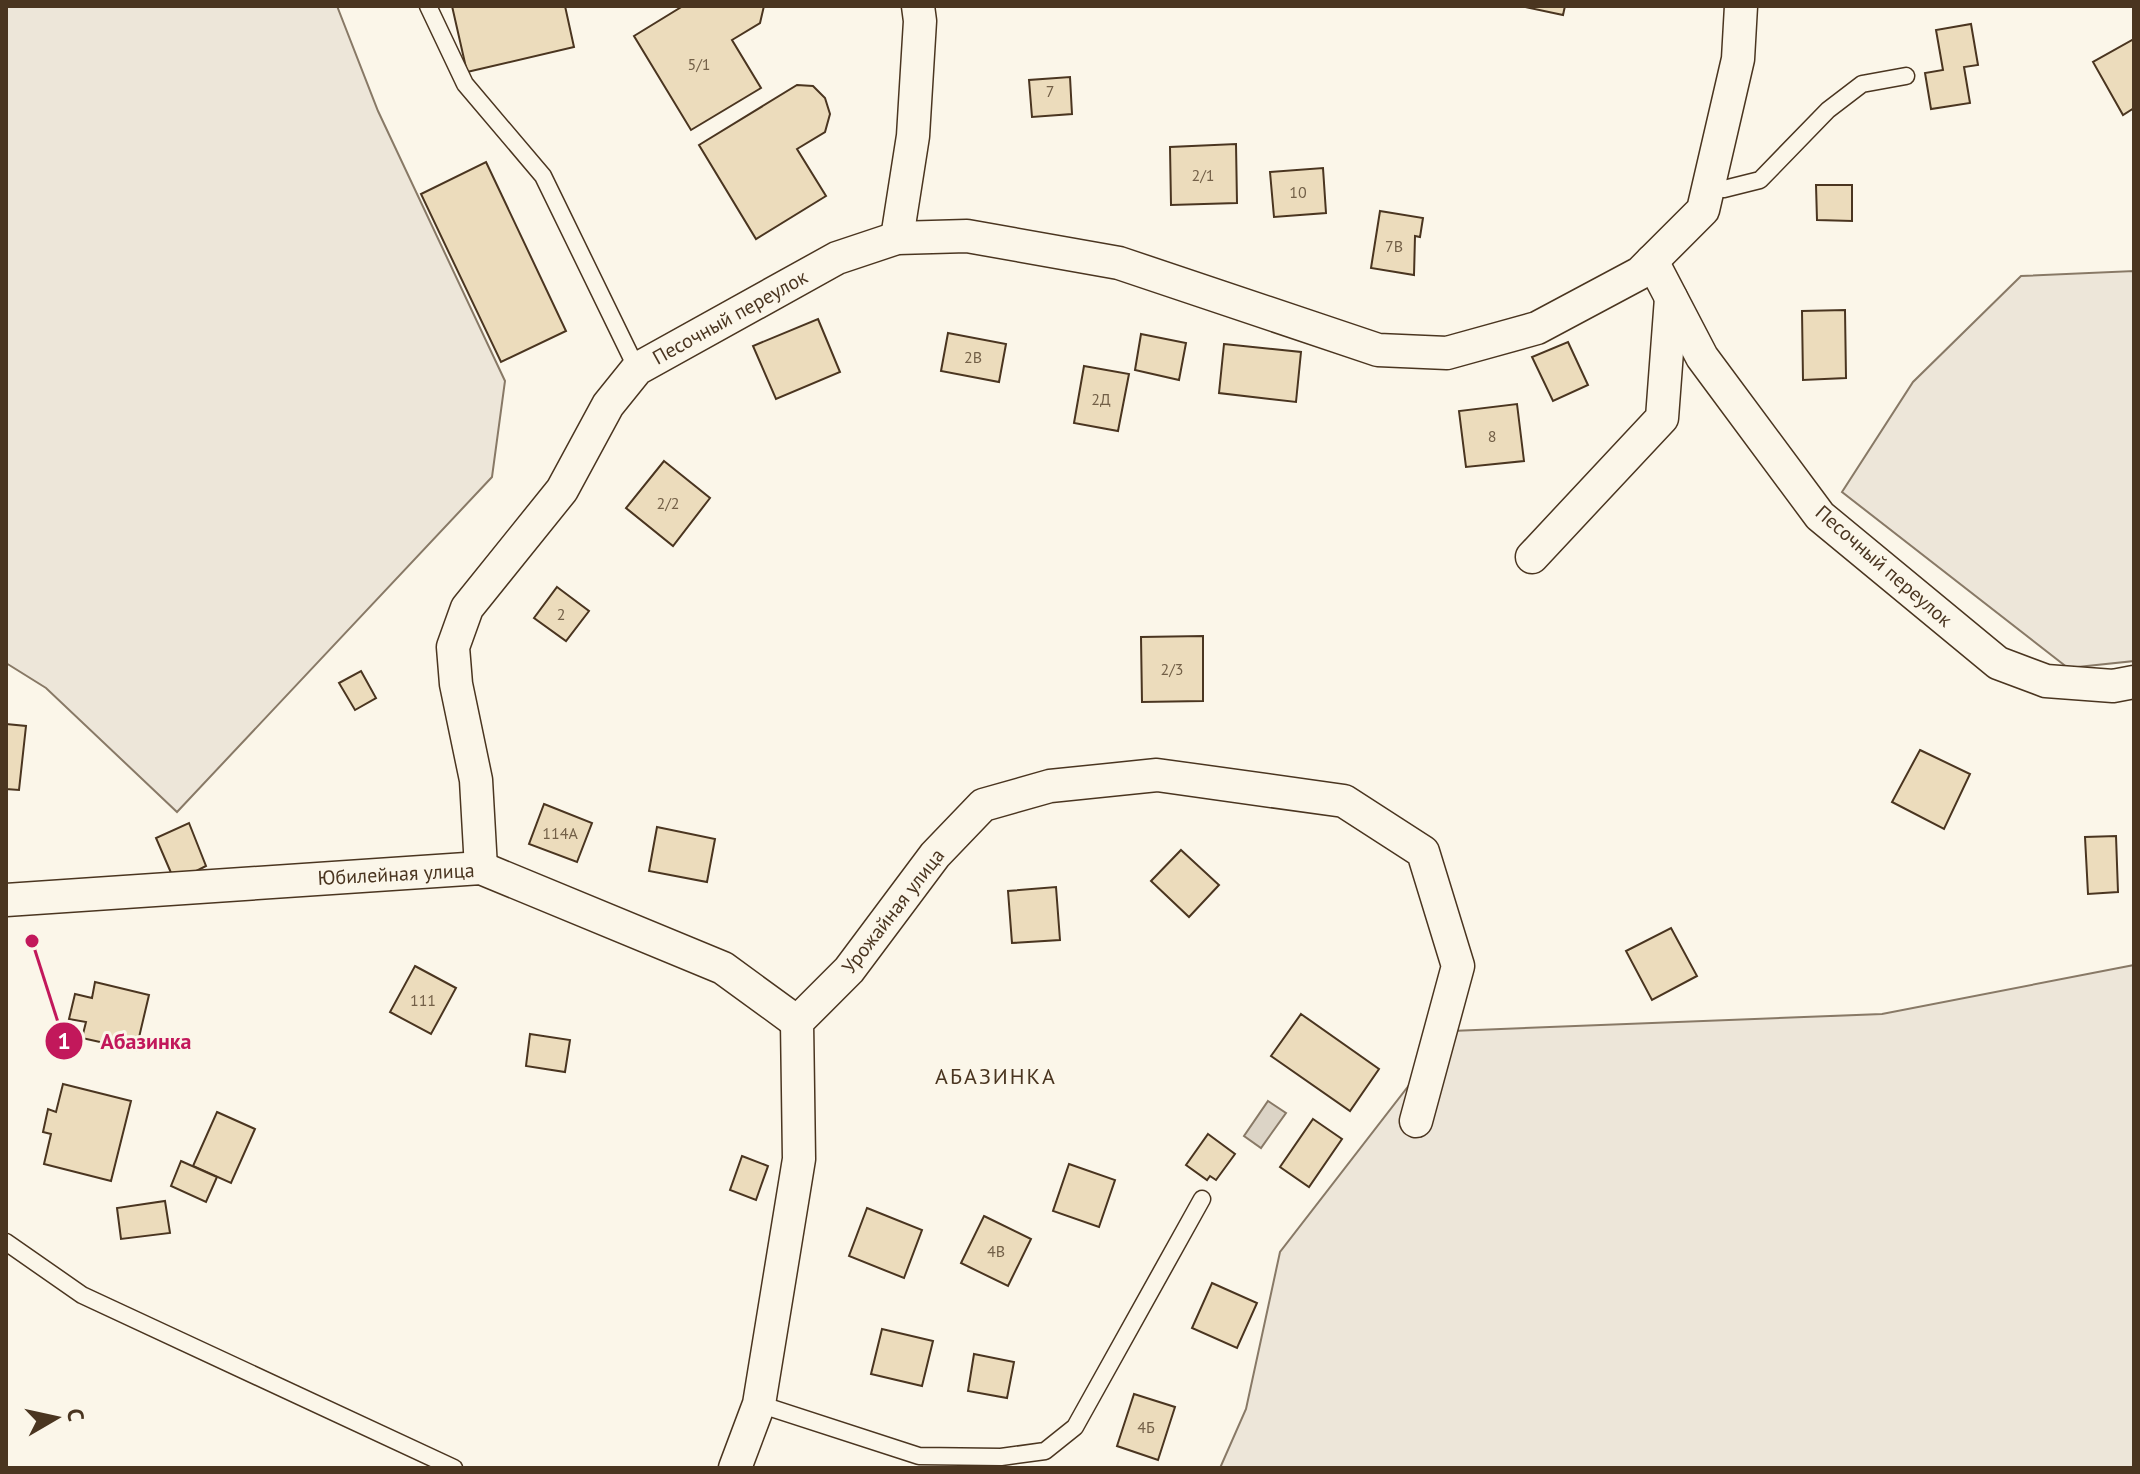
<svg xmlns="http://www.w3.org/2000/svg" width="2140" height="1474" font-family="'PT Sans',sans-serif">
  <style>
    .green { fill: #ede6d9; stroke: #887966; stroke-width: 2 }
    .water { fill: #dcd4c6; stroke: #887966; stroke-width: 2 }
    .building { fill: #ecdcbc; stroke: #4a3520; stroke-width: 2 }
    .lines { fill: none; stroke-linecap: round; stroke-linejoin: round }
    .service-casing { stroke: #4a3520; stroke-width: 19 }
    .minor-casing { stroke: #4a3520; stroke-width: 35 }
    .service { stroke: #fbf6e9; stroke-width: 16 }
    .minor { stroke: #fbf6e9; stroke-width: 32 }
    .labels { text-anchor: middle; stroke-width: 6; stroke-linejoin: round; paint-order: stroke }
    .number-label { font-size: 16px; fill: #725f47 }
    .street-label { font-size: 20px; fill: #4a3520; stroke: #fbf6e9 }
    .neighbourhood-label { font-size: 22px; letter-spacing: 2px; fill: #4a3520; stroke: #fbf6e9 }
    .leader { fill: none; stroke: #c2185b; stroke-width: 3 }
    .callout-dot { fill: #c2185b; stroke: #fbf6e9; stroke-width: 3 }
    .mark-label { font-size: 24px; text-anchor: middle; font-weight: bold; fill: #fff }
    .callout-label { font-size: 22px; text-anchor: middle; font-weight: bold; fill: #c2185b; stroke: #fbf6e9; stroke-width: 6; stroke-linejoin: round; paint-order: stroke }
  </style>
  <rect width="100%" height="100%" fill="#fbf6e9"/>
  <g class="green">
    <polygon points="6,6 337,6 378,111 505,381 492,477 177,812 46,688 6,663"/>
    <polygon points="2134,271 2134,661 2068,668 1842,492 1913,382 2021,276"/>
    <polygon points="2134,965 2134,1468 1220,1468 1246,1409 1280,1252 1451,1031 1882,1014"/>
  </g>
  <polygon class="water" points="1268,1101 1286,1113 1261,1148 1244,1136"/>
  <g class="building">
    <polygon points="452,6 565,6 574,47 467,72"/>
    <polygon points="683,6 764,6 760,23 732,40 761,88 691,130 634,36"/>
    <polygon points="1520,6 1565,6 1563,15"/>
    <polygon points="1971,24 1978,65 1964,67 1970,103 1931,109 1925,73 1943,70 1936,30"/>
    <polygon points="2134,39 2134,108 2123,115 2093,62"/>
    <polygon points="1070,77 1072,114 1032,117 1029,80"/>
    <polygon points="797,85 813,86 825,98 830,114 825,132 797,149 826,196 756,239 699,145"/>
    <polygon points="1236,144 1237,203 1171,205 1170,147"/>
    <polygon points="486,162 566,331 501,362 421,194"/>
    <polygon points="1323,168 1326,213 1274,217 1270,172"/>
    <polygon points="1816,185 1852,185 1852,221 1817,220"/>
    <polygon points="1380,211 1423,218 1420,237 1415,236 1414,275 1371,268"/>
    <polygon points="1845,310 1846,378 1803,380 1802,311"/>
    <polygon points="818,319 840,372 776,399 753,346"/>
    <polygon points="948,333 1006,344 999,382 941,371"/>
    <polygon points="1141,334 1186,343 1179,380 1135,370"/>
    <polygon points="1568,342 1588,385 1553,401 1532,357"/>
    <polygon points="1224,344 1301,352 1296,402 1219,393"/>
    <polygon points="1084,366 1129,374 1118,431 1074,423"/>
    <polygon points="1517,404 1524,461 1466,467 1459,411"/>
    <polygon points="664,461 710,498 673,546 626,508"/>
    <polygon points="557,587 589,611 566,641 534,618"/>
    <polygon points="1203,636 1203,701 1142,702 1141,637"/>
    <polygon points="361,671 376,698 355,710 339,683"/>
    <polygon points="6,724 26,726 19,790 6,789"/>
    <polygon points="1920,750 1970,774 1944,829 1892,802"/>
    <polygon points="544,804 592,823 577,862 529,844"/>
    <polygon points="189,823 206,866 175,882 156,838"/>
    <polygon points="657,827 715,839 707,882 649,871"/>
    <polygon points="2116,836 2118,892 2088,894 2085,837"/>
    <polygon points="1181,850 1219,885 1189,917 1151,881"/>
    <polygon points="1056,887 1060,940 1012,943 1008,891"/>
    <polygon points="1671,928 1697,976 1652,1000 1626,951"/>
    <polygon points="415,966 456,988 431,1034 390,1012"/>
    <polygon points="95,982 149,995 136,1050 82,1038 86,1022 69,1019 75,994 92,998"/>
    <polygon points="1301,1014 1379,1069 1350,1111 1271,1056"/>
    <polygon points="530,1034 570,1040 565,1072 526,1066"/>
    <polygon points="63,1084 131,1101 111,1181 44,1164 51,1134 43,1132 48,1109 56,1112"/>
    <polygon points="217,1112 255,1129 231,1183 193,1166"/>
    <polygon points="1313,1119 1342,1139 1309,1187 1280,1167"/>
    <polygon points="1208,1134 1235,1154 1216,1180 1210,1176 1207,1180 1186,1165"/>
    <polygon points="742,1156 768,1166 756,1200 730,1190"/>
    <polygon points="181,1161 217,1177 206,1202 171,1186"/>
    <polygon points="1069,1164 1115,1180 1099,1227 1053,1211"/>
    <polygon points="165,1201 170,1233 121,1239 117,1208"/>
    <polygon points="867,1208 922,1230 904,1278 849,1256"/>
    <polygon points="984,1216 1031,1239 1008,1286 961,1263"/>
    <polygon points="1212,1283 1257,1303 1237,1348 1192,1328"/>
    <polygon points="882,1329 933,1341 922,1386 871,1374"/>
    <polygon points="974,1354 1014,1362 1007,1398 968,1391"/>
    <polygon points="1134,1394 1175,1407 1158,1460 1117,1446"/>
  </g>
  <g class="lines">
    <g class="service-casing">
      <g id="service">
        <polyline points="428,6 465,84 543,176 637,369"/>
        <polyline points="1709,188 1724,189 1760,180 1828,110 1862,84 1906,76"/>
        <polyline points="6,1242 82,1295 454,1468"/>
        <polyline points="759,1404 919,1456 1001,1457 1045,1451 1075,1427 1202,1199"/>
      </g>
    </g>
    <g class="minor-casing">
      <g id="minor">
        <polyline points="897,238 913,136 920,21 918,6"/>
        <polyline points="1652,261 1702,357 1820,516 1998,663 2046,681 2113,686 2134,682"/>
        <polyline points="1532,557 1662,418 1671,298"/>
        <polyline points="481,868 476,780 456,684 453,647 467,608 562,490 608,405 637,369 837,258 897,238 967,236 1119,263 1378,350 1447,353 1537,328 1640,273 1703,210 1738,59 1741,6"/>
        <polyline points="6,900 481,868 723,968 797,1022"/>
        <polyline points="735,1468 759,1404 799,1159 797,1022 849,970 935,855 983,805 1050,786 1157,775 1344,801 1423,852 1458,966 1416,1121"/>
      </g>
    </g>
    <use href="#service" class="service"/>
    <use href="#minor" class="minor"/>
  </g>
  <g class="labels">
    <g class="number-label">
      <text x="699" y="70">5/1</text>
      <text x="1050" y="97">7</text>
      <text x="1203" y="181">2/1</text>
      <text x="1298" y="198">10</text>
      <text x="1394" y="252">7В</text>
      <text x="973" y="363">2В</text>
      <text x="1101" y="405">2Д</text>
      <text x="1492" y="442">8</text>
      <text x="668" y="509">2/2</text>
      <text x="561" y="620">2</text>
      <text x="1172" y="675">2/3</text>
      <text x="560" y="839">114А</text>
      <text x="423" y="1006">111</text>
      <text x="996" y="1257">4В</text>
      <text x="1146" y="1433">4Б</text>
    </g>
    <g class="street-label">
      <text transform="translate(730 317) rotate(-29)" y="7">Песочный переулок</text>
      <text transform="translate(1884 566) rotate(41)" y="7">Песочный переулок</text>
      <text transform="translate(396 874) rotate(-3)" y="7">Юбилейная улица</text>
      <text transform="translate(893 911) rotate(-52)" y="7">Урожайная улица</text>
    </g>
    <g class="neighbourhood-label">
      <text x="996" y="1084">АБАЗИНКА</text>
    </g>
  </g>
  <path class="leader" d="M32 941L64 1041"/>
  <g class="callout-dot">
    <circle cx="32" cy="941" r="8"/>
    <circle cx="64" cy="1041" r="20"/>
  </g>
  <g class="mark-label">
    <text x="64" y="1049">1</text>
  </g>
  <g class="callout-label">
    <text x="146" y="1049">Абазинка</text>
  </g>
  <rect width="2140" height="1474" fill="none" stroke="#4a3520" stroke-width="16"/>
  <g transform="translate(56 1418) rotate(81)" stroke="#fbf6e9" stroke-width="6" paint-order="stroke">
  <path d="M0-6L14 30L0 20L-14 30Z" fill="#4a3520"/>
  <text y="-12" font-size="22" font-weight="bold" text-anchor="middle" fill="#4a3520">С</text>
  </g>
</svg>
